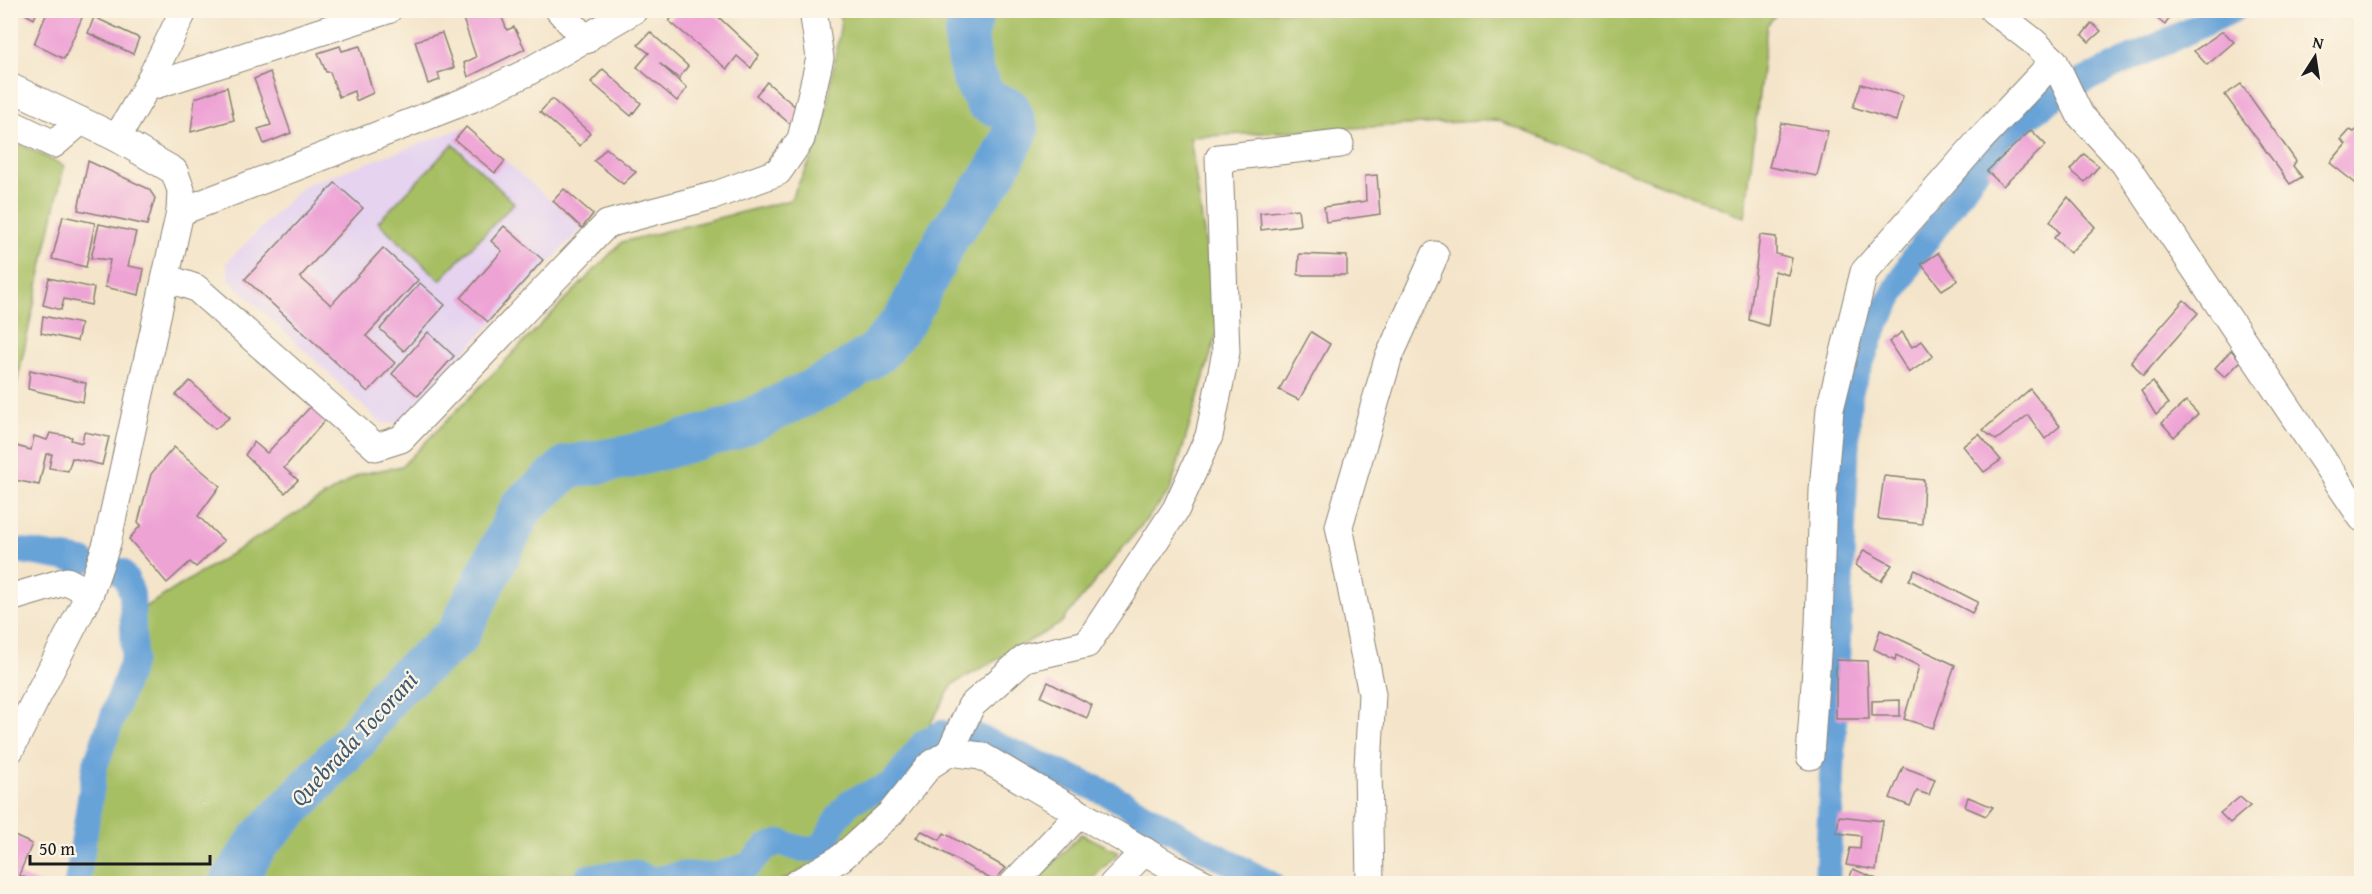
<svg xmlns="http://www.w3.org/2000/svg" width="2372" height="894" font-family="'Gentium Book Plus',serif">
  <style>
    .built { fill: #e5d3f0 }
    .green { fill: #a7bf64; stroke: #626e40; stroke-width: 1.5 }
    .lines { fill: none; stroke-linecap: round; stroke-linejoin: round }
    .canal { stroke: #68a3d8; stroke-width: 26 }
    .river { stroke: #68a3d8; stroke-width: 44 }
    .building { fill: #eea3d5 }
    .minor-casing { stroke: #888073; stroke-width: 29 }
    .minor { stroke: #fff; stroke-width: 27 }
    .labels { text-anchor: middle; stroke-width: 4.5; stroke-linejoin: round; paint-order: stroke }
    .water-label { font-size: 24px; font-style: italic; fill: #3e5971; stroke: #fcf5e5 }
  </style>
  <rect width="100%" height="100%" fill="#fcf5e5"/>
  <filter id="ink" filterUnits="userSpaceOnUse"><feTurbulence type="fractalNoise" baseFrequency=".0167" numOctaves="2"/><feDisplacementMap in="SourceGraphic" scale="12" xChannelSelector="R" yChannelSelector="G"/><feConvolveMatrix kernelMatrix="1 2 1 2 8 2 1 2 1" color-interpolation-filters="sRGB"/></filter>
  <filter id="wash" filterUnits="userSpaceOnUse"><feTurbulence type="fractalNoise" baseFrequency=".008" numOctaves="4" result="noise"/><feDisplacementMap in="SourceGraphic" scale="24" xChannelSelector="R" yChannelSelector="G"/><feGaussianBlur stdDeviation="1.35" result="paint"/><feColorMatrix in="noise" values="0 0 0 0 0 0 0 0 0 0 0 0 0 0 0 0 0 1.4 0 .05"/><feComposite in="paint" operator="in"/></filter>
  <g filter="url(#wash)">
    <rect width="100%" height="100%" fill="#f4e5ca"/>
    <polygon class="built" points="466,127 582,228 397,423 382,424 230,280 226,263 303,186"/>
    <g class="green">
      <polygon points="838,11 1780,11 1767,25 1745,217 1496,120 1190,137 1218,330 1170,491 1060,624 953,684 863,843 774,884 77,884 95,766 134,658 134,614 360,474 402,466 622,242 790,200 822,137 841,22"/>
      <polygon points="11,140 64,166 11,410"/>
      <polygon points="453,144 514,203 440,280 378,222"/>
      <polygon points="1081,834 1119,852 1088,883 1034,883"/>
    </g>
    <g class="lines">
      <g class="canal">
        <polyline points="2068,88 2233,10"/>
        <polyline points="10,549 83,561"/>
        <polyline points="971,734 1109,794 1202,848 1271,884"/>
        <polyline points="77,884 95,766 134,658 132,594 127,580 120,571"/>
        <path d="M 583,884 L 588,877 L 633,872 L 654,880 L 681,874 L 714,876 L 749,865 L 766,847 L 781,842 C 797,849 807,852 823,846 L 837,818 L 851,801 L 892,784 L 923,743 L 942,733"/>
        <polyline points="1827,884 1849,393 1876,325 1913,259 2000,137 2056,96"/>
      </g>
      <polyline class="river" points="231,884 258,842 357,738 392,690 457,636 522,507 568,467 629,457 734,428 829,383 878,352 906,318 949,234 994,175 1017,131 1009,110 986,100 972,74 966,38 973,10"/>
    </g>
    <g id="blocks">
      <g class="building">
        <polygon points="18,10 38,10 34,19"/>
        <polygon points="48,10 80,10 84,13 64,59 34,44"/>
        <polygon points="460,10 499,10 507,30 514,27 525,49 468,77 464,63 476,57"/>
        <polygon points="679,10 683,10 694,19 685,10 711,10 759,55 751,68 737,56 727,69 669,21"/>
        <polygon points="2146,10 2175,10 2165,25"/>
        <polygon points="94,17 139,38 133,54 88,33"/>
        <polygon points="2092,23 2101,31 2089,42 2082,35"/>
        <polygon points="2223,31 2234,42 2207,65 2194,51"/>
        <polygon points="650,32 688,66 679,78 659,63 687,88 677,101 637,67 649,53 638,45"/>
        <polygon points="442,33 454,68 438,73 440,80 428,84 415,41"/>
        <polygon points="340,46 342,51 360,46 373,93 356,101 354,91 339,97 330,72 326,72 318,53"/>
        <polygon points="603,69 641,103 631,116 591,82"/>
        <polygon points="270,72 291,133 264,144 258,129 271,125 254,79"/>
        <polygon points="767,82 806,116 796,129 756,95"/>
        <polygon points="1861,84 1903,96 1896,121 1853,107"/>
        <polygon points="2241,84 2296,161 2293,166 2302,177 2290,184 2225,95"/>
        <polygon points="227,87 234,120 191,132 195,98"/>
        <polygon points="552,99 590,133 580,146 540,112"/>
        <polygon points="1781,123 1828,131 1817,176 1769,167"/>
        <polygon points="2362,125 2362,183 2359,186 2330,163 2346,144 2341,140 2350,130 2354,132"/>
        <polygon points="466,127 505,161 495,173 455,140"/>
        <polygon points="2031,130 2046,145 2003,186 1987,171"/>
        <polygon points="606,148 636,172 623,184 594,161"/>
        <polygon points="2084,154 2099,166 2085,182 2070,170"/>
        <polygon points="88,161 149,189 155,198 147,225 78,210"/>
        <polygon points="1377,175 1380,214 1326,222 1324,207 1366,201 1365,176"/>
        <polygon points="335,183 363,208 300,277 331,305 383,248 418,280 366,336 395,363 368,392 245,279"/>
        <polygon points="564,189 593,214 582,228 553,201"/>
        <polygon points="2068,197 2095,227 2070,253 2054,238 2059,232 2050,221"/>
        <polygon points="1298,209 1300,225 1261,230 1260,213"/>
        <polygon points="63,216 95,223 86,267 52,259"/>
        <polygon points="99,224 136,232 128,266 144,269 139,295 105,287 110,260 91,258"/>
        <polygon points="504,226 543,260 488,322 461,298 502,251 491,241"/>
        <polygon points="1760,235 1776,237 1776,254 1792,258 1788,275 1775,271 1768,326 1749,320"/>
        <polygon points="1938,253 1958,280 1942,290 1921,264"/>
        <polygon points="1299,254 1347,256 1347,275 1298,275"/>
        <polygon points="49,278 94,288 91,305 64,299 61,310 43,305"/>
        <polygon points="420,283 445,305 404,351 380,329"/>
        <polygon points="2184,300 2198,313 2143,376 2131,361"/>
        <polygon points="43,316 81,324 77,341 41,333"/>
        <polygon points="428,332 454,356 418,396 392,374"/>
        <polygon points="1311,332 1330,344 1299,400 1279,390"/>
        <polygon points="1902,332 1912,347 1922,341 1933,356 1909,373 1889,342"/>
        <polygon points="2231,350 2241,361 2225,377 2215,368"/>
        <polygon points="30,370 86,383 83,402 28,389"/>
        <polygon points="190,381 230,417 215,429 176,395"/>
        <polygon points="2153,382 2168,404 2156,415 2141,391"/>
        <polygon points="2030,389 2060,426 2045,439 2028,415 1996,440 1983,430"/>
        <polygon points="2186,401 2198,414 2174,437 2162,423"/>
        <polygon points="313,404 327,418 284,468 298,480 285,493 245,455 254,442 267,453"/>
        <polygon points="84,432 109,437 102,465 72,458 68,471 49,468 52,454 46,454 39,485 10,479 16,446 31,450 34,436 47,440 50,433 72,437 71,440 82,443"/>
        <polygon points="1979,434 2001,460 1984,472 1963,446"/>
        <polygon points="174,447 220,486 198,516 224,541 196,567 190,562 167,583 129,539 141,525 138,522 151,474"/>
        <polygon points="1884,476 1924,480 1922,524 1878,519"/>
        <polygon points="1864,550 1892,565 1881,581 1855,565"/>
        <polygon points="1915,570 1978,602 1972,613 1909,580"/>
        <polygon points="1880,630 1955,665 1933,728 1904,719 1919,666 1896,655 1895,660 1874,649"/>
        <polygon points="1836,660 1867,661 1869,719 1836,719"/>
        <polygon points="1048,682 1092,705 1087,718 1041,697"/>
        <polygon points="1900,700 1900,716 1872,716 1872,701"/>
        <polygon points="1903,767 1935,779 1929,795 1917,791 1910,806 1890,798"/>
        <polygon points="1968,797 1993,807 1986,816 1965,807"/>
        <polygon points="2240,797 2250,806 2230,823 2220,813"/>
        <polygon points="1839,816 1883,821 1876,870 1846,865 1850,848 1860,849 1861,836 1837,833"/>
        <polygon points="922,831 940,840 944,833 1006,868 994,881 916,837"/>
        <polygon points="10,834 32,844 19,875 40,884 10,884"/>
        <polygon points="1853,869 1886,883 1886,884 1847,884"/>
      </g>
    </g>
  </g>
  <g filter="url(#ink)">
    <use href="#blocks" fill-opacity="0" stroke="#888073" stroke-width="1.5"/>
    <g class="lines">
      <g class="minor-casing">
        <g id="minor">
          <polyline points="559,10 586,40"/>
          <polyline points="1993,10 2034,42 2054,61 2080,115 2124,163 2362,518"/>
          <polyline points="10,87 117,138 174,171 181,190 180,212 107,543 90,593 10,750"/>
          <polyline points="146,88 388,10"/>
          <polyline points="10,123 54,144 81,121"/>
          <polyline points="117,138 146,88 184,10"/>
          <polyline points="180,212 471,99 526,73 634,10"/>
          <polyline points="166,278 196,288 376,447 401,439 607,224 716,195 778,172 801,139 820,58 813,10"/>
          <polyline points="10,598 67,581 90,593"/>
          <polyline points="950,752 971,706 1025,658 1087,644 1176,509 1209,436 1226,352 1219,158 1340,144"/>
          <polyline points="1810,756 1819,625 1823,490 1830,409 1864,272 1979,141 2054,61"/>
          <polyline points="796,884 841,858 891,813 929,766 950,752 981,756 1175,869 1205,884"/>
          <polyline points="1013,884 1079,814"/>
          <polyline points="1113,884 1145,851"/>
          <polyline points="1370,884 1368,766 1372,694 1339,526 1388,359 1435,255"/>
        </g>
      </g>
      <use href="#minor" class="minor"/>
    </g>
  </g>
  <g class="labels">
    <g class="water-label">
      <text transform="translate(354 739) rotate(-47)" y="8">Quebrada Tocorani</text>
    </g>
  </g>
  <rect width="2372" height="894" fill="none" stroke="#fcf5e5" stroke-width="36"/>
  <g transform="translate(2315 57) rotate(12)" stroke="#fcf5e5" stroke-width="4.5" paint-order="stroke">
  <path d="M0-4.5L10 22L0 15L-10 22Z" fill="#1c1c1c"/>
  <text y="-9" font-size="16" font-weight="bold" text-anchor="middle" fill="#1c1c1c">N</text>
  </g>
  <path d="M30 855v9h180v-9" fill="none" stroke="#1c1c1c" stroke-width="3"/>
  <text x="39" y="855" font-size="18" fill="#1c1c1c" stroke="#fcf5e5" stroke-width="4.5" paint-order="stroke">50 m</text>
</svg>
